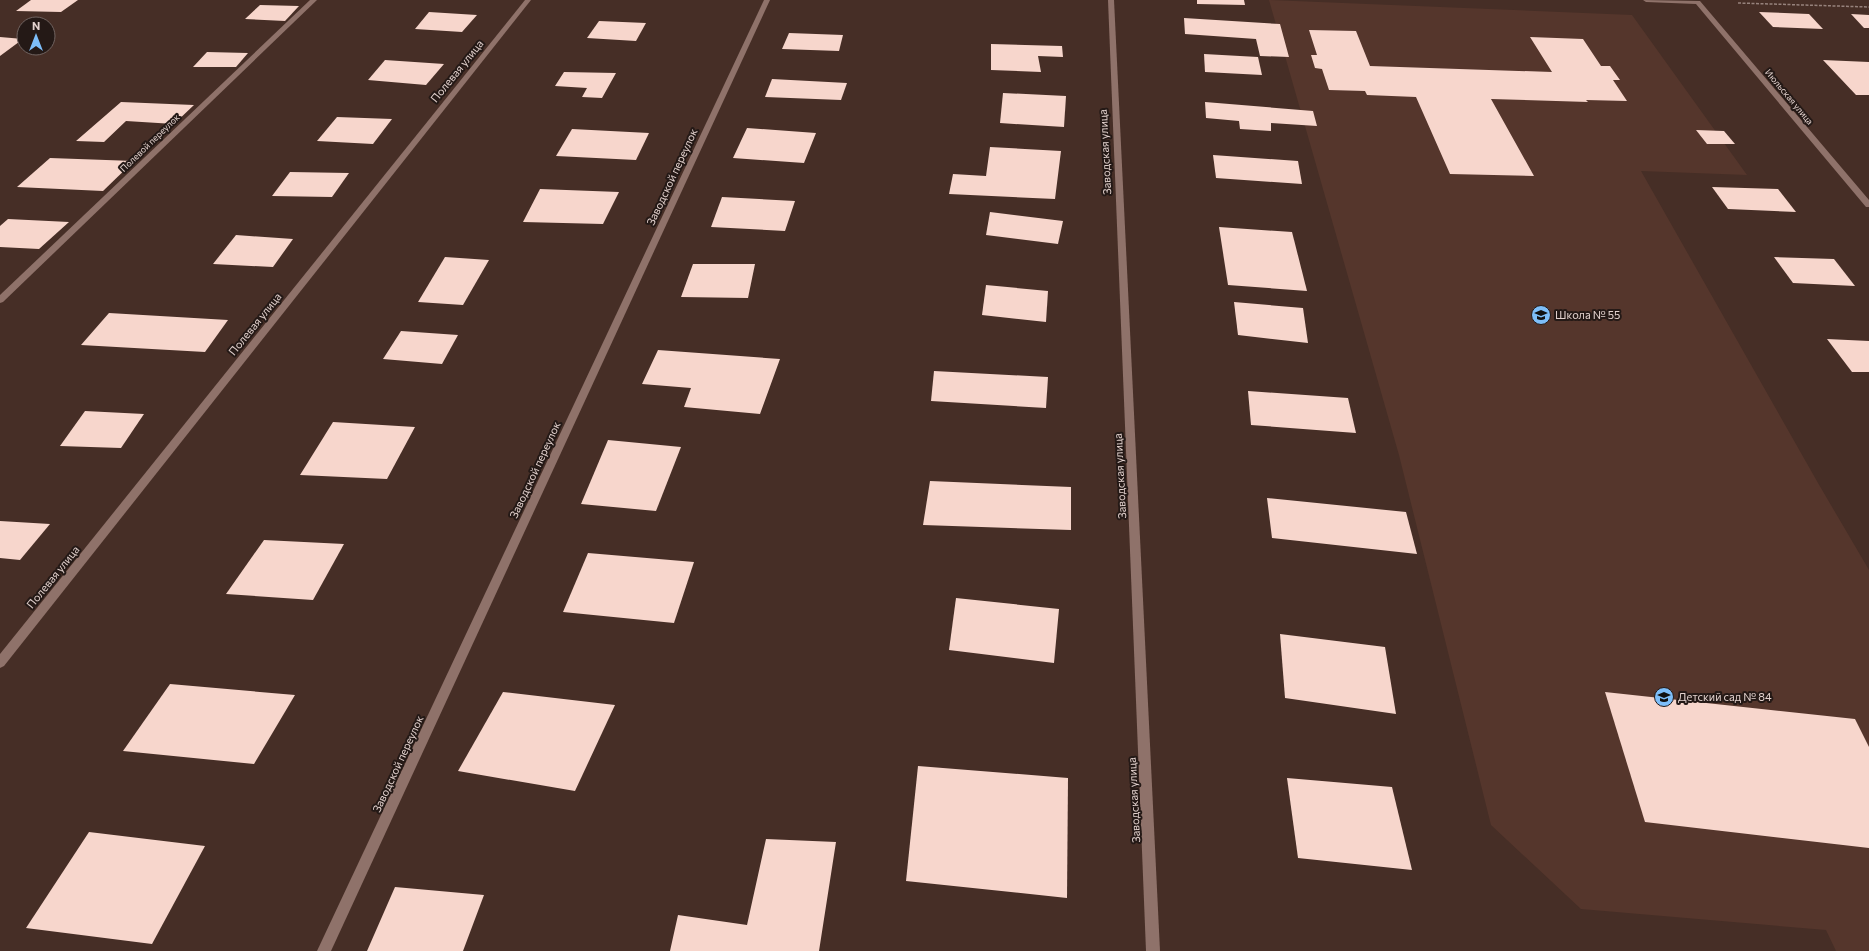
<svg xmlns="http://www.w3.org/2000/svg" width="1869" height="951" font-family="Commissioner,sans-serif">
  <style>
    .built { fill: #55362c }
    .building { fill: #f7d6cc }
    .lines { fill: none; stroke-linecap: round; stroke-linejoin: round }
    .path { stroke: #96827c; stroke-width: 1.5; stroke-dasharray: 3 1.5; stroke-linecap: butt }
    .minor { fill: #8f726a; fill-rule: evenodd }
    .labels { text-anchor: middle; stroke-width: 4; stroke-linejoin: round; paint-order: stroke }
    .far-street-label { font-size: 9px; fill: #e3d2ce; stroke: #241916 }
    .street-label { font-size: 11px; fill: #e3d2ce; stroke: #241916 }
    .poi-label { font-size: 11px; fill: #e3d2ce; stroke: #241916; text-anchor: start }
  </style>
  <rect width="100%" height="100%" fill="#462e26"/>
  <polygon class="built" points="1269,0 1632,15 1747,175 1641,171 1818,483 1869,570 1869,951 1836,951 1826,930 1581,909 1491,825 1399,455"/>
  <g class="building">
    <polygon points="31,0 78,0 61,12 16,11"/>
    <polygon points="1197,0 1244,0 1245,5 1197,4"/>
    <polygon points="260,5 299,6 285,21 245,19"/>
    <polygon points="429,12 477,15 462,32 415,29"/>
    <polygon points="1759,12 1809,14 1823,29 1773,27"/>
    <polygon points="1851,14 1869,15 1869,28 1864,28"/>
    <polygon points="1184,18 1280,24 1289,57 1260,56 1256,39 1185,34"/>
    <polygon points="599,21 646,23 636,41 587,38"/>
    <polygon points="1309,30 1356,31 1370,66 1552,72 1530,37 1583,39 1601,66 1610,66 1620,80 1613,80 1627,101 1586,100 1588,102 1491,99 1534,176 1450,174 1416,97 1367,95 1365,91 1329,90 1322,69 1315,68 1311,55 1317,55"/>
    <polygon points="789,33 843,35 839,51 782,49"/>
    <polygon points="0,37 23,39 0,56"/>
    <polygon points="991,44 1062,46 1063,57 1038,56 1041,72 991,70"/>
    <polygon points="207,52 248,53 236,67 193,67"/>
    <polygon points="1204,54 1258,57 1262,75 1205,72"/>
    <polygon points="385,60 444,64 426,85 368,80"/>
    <polygon points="1823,60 1869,62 1869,95 1856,95"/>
    <polygon points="564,72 616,73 602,98 582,97 587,88 555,86"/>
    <polygon points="772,79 847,83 841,100 765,97"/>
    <polygon points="1003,93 1066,96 1064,127 1000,123"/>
    <polygon points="121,102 194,105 174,124 126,121 104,142 76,141"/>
    <polygon points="1205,102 1313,111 1317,126 1271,123 1271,131 1240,129 1239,121 1206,118"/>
    <polygon points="337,117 392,119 373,144 317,141"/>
    <polygon points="747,128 816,133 804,163 733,158"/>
    <polygon points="572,129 649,133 636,160 556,156"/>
    <polygon points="1696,130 1724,131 1735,144 1707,144"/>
    <polygon points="990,147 1061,151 1055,199 949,194 953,174 986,176"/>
    <polygon points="1213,155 1298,161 1302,184 1216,178"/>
    <polygon points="50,158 134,161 103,191 17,187"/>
    <polygon points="290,172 349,173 332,197 272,196"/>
    <polygon points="1712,187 1778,189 1796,212 1728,209"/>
    <polygon points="540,189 619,192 603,224 523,222"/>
    <polygon points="722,197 795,201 785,231 711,227"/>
    <polygon points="990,212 1063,221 1058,244 986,235"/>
    <polygon points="8,219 69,222 39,249 0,247 0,226"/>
    <polygon points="1219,227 1292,232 1307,291 1228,285"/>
    <polygon points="236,235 293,239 273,267 213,264"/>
    <polygon points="445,257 489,260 463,305 418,302"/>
    <polygon points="1774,257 1834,259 1855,286 1793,283"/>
    <polygon points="693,264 755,264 748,298 681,297"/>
    <polygon points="986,285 1048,291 1046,322 982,315"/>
    <polygon points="1234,302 1303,308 1308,343 1238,335"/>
    <polygon points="109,313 228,320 205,352 81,345"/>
    <polygon points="401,331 458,335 442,364 383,359"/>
    <polygon points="1827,339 1869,341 1869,372 1852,372"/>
    <polygon points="658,350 780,359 760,414 684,407 691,388 642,384"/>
    <polygon points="934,371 1048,377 1046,408 931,401"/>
    <polygon points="1248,391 1348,398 1356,433 1251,425"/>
    <polygon points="85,411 144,414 121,448 60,446"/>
    <polygon points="333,422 415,427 387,479 300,475"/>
    <polygon points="608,440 681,447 656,511 581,504"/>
    <polygon points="930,481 1071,487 1071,530 923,525"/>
    <polygon points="1267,498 1406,512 1417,554 1272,538"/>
    <polygon points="0,521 50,524 20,560 0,558"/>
    <polygon points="264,540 344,544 313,600 226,594"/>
    <polygon points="588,553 694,562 674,623 563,612"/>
    <polygon points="956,598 1059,609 1054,663 949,650"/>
    <polygon points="1280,634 1385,647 1396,714 1285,698"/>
    <polygon points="170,684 295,695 254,764 123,751"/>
    <polygon points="503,692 615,705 575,791 458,771"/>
    <polygon points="1605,692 1855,719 1869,747 1869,848 1645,822"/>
    <polygon points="918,766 1068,778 1067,898 906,881"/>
    <polygon points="1287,778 1392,787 1412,870 1298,858"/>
    <polygon points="89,832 205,846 152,944 26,928"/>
    <polygon points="766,839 836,842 819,951 670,951 678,915 747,925"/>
    <polygon points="395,887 484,895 463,951 367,951"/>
  </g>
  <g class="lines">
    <polyline class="path" points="1738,3 1869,7"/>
    <g class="minor">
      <polygon points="310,0 317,0 3,302 0,303 0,295"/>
      <polygon points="525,0 531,0 4,666 0,668 0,654"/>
      <polygon points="764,0 770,0 331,951 317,951"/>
      <polygon points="1108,0 1114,0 1160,951 1146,951"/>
      <polygon points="1643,0 1700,1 1869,200 1869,207 1866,207 1696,4 1646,2"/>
    </g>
  </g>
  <defs>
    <g id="school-disc" transform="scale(1)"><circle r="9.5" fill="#7dbef9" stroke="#241916"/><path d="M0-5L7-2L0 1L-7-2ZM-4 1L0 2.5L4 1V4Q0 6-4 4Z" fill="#111"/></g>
  </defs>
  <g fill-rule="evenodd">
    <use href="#school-disc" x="1541" y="315"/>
    <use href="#school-disc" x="1664" y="697"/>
  </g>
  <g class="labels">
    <g class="far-street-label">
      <text transform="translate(1789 97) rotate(50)" y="3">Июльская улица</text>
      <text transform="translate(150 143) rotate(-44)" y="3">Полевой переулок</text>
    </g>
    <g class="street-label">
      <text transform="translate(457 71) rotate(-51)" y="4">Полевая улица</text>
      <text transform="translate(1105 152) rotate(-93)" y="4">Заводская улица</text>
      <text transform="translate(672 177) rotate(-65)" y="4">Заводской переулок</text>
      <text transform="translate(255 324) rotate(-51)" y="4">Полевая улица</text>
      <text transform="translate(535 470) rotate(-65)" y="4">Заводской переулок</text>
      <text transform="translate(1120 476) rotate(-93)" y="4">Заводская улица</text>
      <text transform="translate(53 577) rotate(-51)" y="4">Полевая улица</text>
      <text transform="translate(398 764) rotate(-65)" y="4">Заводской переулок</text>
      <text transform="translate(1134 800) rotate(-93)" y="4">Заводская улица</text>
    </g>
    <g class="poi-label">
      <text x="1555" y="319">Школа № 55</text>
      <text x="1678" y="701">Детский сад № 84</text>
    </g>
  </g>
  <g transform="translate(36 36)"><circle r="19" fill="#241916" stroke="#706360"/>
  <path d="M0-3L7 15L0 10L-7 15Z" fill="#7dbef9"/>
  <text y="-6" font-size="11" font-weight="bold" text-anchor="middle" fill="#e3d2ce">N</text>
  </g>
</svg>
